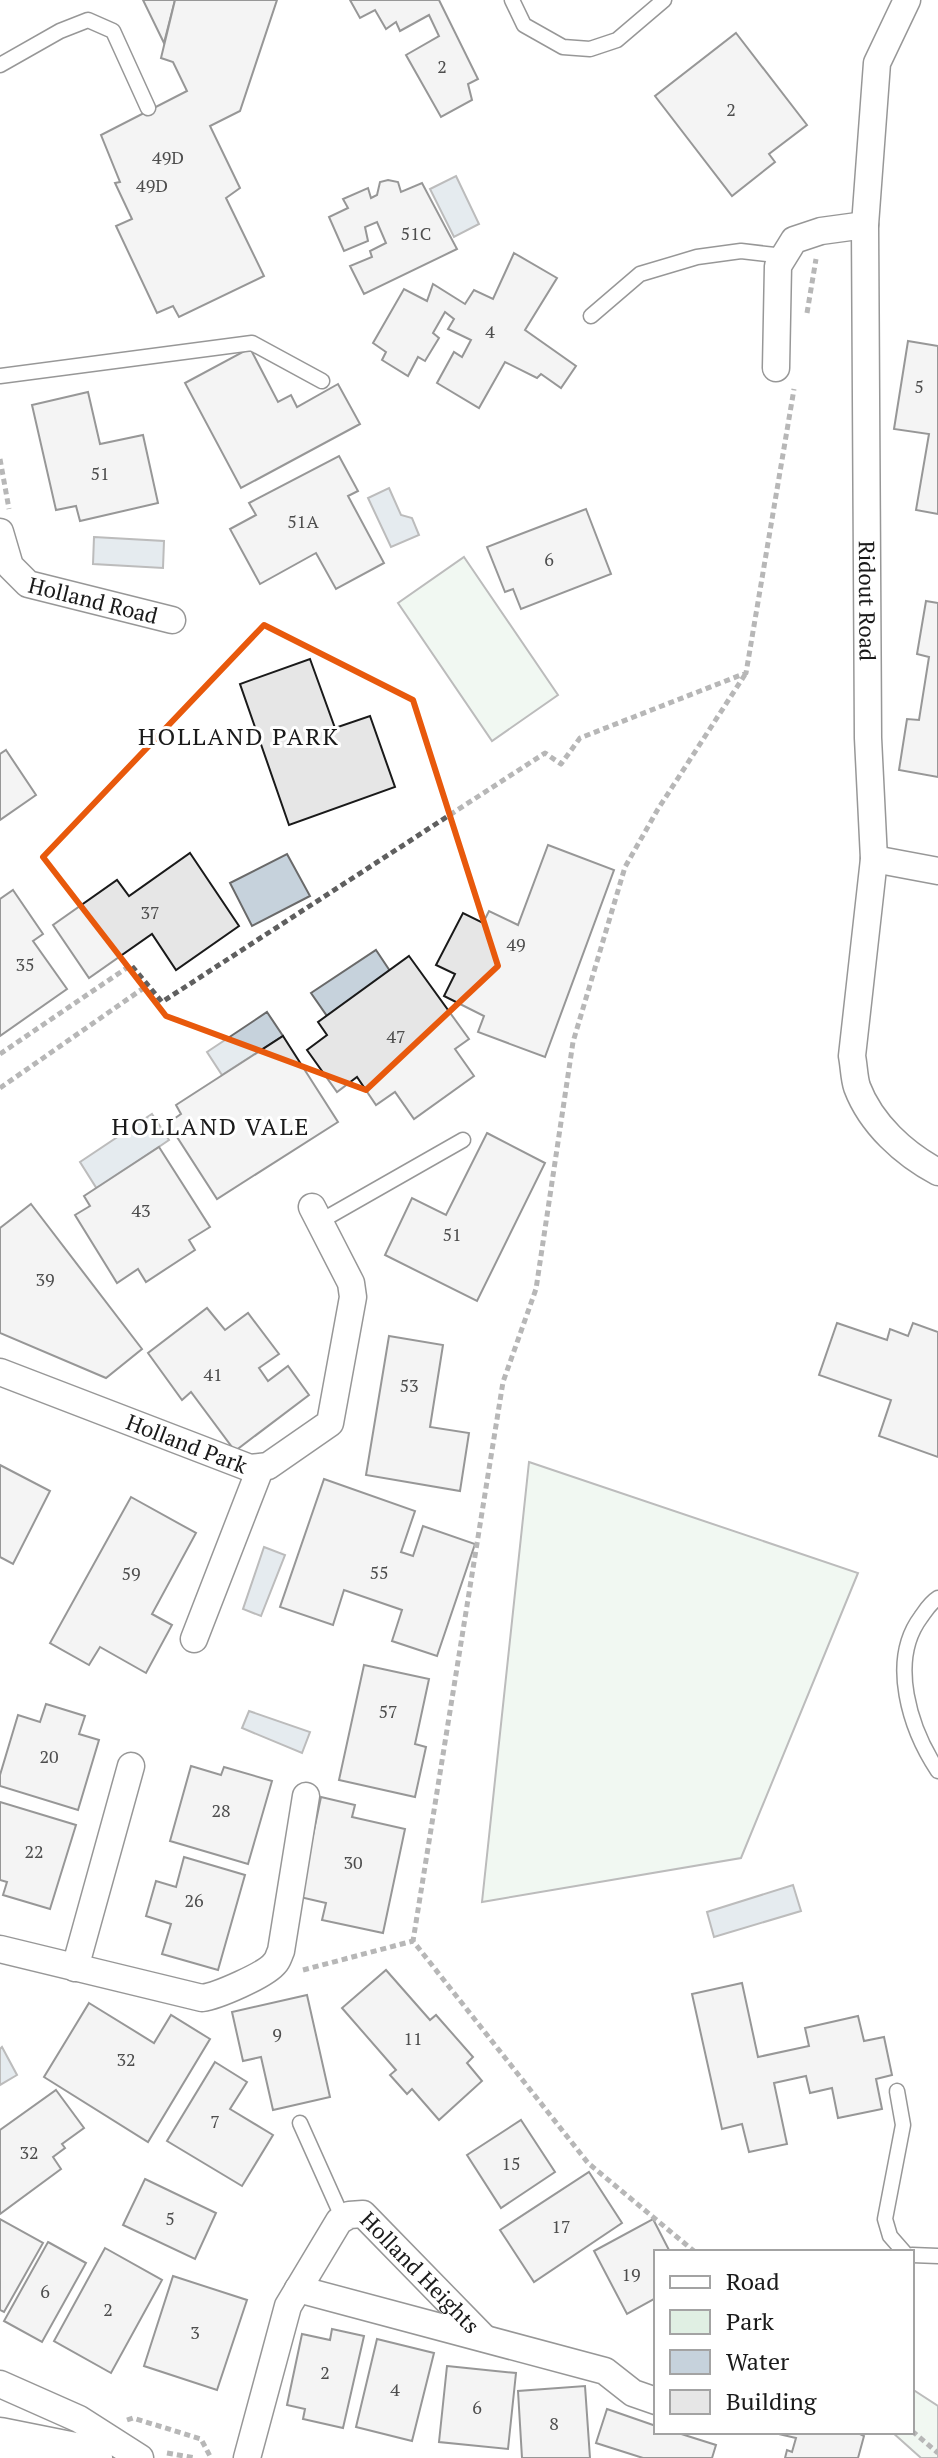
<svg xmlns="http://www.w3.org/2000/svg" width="938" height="2458" font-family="'PT Serif',serif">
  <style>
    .green { fill: #e0efe3; stroke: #6a6a6a; stroke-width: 2 }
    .water { fill: #c6d2dc; stroke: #6a6a6a; stroke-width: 2 }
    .building { fill: #e6e6e6; stroke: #1a1a1a; stroke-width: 2 }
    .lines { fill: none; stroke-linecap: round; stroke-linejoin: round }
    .service-casing { stroke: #1a1a1a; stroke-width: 17 }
    .minor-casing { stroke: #1a1a1a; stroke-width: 29 }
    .trunk-casing { stroke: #1a1a1a; stroke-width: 47 }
    .path { stroke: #5f5f5f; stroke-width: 5; stroke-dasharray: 6 4; stroke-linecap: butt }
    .service { stroke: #fff; stroke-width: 14 }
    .minor { stroke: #fff; stroke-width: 26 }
    .trunk { stroke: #fff; stroke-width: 44 }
    .marked { fill: none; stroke: #e8590c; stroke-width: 6; stroke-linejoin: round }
    .labels { text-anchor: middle; stroke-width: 6; stroke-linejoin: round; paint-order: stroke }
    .number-label { font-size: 18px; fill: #4d4d4d }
    .street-label { font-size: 22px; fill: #1a1a1a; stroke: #fff }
    .neighbourhood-label { font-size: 24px; letter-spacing: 2px; fill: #1a1a1a; stroke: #fff }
  </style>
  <rect width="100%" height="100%" fill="#fff"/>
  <g class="green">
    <polygon points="464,557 558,695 492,741 398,603"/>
    <polygon points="529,1462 858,1573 741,1858 482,1902"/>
    <polygon points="912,2389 938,2406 938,2458 921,2458 892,2432 912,2432"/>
  </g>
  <g class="water">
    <polygon points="456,176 479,224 454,237 430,189"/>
    <polygon points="389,488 401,515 412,518 419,535 391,547 368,498"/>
    <polygon points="94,537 164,541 163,568 93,564"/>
    <polygon points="287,854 310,896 252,926 230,883"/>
    <polygon points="376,950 390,971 327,1016 311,993"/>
    <polygon points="267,1012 283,1036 222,1075 207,1052"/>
    <polygon points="152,1114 169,1140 97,1189 80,1162"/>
    <polygon points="264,1547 285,1555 261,1616 243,1609"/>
    <polygon points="249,1711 310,1732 302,1753 242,1728"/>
    <polygon points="793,1885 801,1911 714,1937 707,1912"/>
    <polygon points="2,2047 17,2075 0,2085 0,2049"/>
  </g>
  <g class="building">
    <polygon points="143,0 175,0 164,43"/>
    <polygon points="175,0 277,0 240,111 210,126 240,188 226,198 264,276 179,317 173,306 157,313 116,226 132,219 115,183 120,182 101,135 187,91 173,62 161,58"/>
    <polygon points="350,0 439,0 478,79 468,84 472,100 441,117 406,55 439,36 429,15 400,31 396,22 386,29 375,10 360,18"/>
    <polygon points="736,33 807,125 769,154 775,162 732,196 655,96"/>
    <polygon points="388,180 398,182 401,192 422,183 457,249 364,294 350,266 372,257 370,251 386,243 377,222 365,227 368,241 344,251 329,217 348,208 343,199 368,188 371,198 377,195 380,182"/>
    <polygon points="514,253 557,278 525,330 576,366 561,388 541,374 537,378 505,362 479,408 437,383 454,352 462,357 471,340 448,329 454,319 445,312 433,333 439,338 425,361 418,357 408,376 382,360 386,352 373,343 404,289 427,301 433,284 465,304 474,290 493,299"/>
    <polygon points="908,341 938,346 938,514 916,510 929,434 894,429"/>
    <polygon points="250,348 278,402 291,395 297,407 338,384 360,424 241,488 185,383"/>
    <polygon points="88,392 100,444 143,435 158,503 80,521 76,506 56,510 32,405"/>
    <polygon points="339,456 358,491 348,496 384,563 336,589 316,553 260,584 230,529 256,515 249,503"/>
    <polygon points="586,509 611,574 521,609 513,589 505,592 487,547"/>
    <polygon points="926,601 938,603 938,777 899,770 907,719 919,720 929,657 917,654"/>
    <polygon points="310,659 335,728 370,716 395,787 289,825 240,684"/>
    <polygon points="6,750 36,795 0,820 0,754"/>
    <polygon points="548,845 614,870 545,1057 478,1032 484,1016 444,996 455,974 436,965 463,913 483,923 489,911 518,925"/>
    <polygon points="190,853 239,926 176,970 152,934 89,978 53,925 117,880 129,896"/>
    <polygon points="13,890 43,934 33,941 67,989 0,1036 0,899"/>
    <polygon points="409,956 469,1039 455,1049 474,1076 414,1119 395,1092 376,1105 357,1077 337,1092 307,1050 327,1035 318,1022"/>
    <polygon points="283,1036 338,1122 217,1199 168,1123 181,1114 176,1105"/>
    <polygon points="487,1133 545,1163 477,1301 385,1255 412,1198 446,1215"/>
    <polygon points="159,1147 210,1227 189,1240 195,1250 146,1282 138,1269 117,1283 75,1215 90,1206 84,1196"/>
    <polygon points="31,1204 142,1349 106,1378 0,1333 0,1228"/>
    <polygon points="207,1308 225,1330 248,1313 279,1354 259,1368 268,1381 288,1366 309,1395 235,1451 191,1392 182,1400 148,1353"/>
    <polygon points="837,1323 887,1340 890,1329 908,1336 913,1323 938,1332 938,1457 879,1436 891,1400 819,1375"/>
    <polygon points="389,1336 443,1345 430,1427 469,1433 460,1491 366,1475"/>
    <polygon points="0,1465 50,1491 13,1564 0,1557"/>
    <polygon points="324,1479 415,1511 401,1552 413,1556 423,1526 475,1544 437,1656 392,1641 402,1610 344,1590 333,1625 280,1607"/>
    <polygon points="131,1497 196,1533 152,1614 172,1625 146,1673 100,1647 89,1665 50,1643"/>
    <polygon points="364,1665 429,1679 415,1744 426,1747 415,1797 339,1780"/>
    <polygon points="46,1704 85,1716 79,1734 99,1740 78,1810 0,1786 0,1775 18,1715 40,1722"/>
    <polygon points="191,1766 221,1775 224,1767 272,1781 248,1864 170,1841"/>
    <polygon points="321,1797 355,1805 352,1817 405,1829 383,1933 322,1920 326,1903 300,1897"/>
    <polygon points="0,1802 76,1825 50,1909 3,1895 7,1882 0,1880"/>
    <polygon points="184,1857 245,1875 218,1970 162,1954 171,1924 146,1916 156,1881 176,1887"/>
    <polygon points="386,1970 430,2020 436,2015 473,2057 467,2063 482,2081 439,2120 412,2089 407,2094 390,2075 396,2070 342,2008"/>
    <polygon points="742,1983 758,2057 809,2046 805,2028 858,2016 864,2041 884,2037 892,2075 876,2079 882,2109 838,2118 832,2088 810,2093 806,2076 774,2083 787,2144 749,2152 742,2124 722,2129 692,1994"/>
    <polygon points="307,1995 330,2097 273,2110 261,2057 243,2061 232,2012"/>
    <polygon points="89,2003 154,2043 171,2015 210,2039 148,2142 44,2077"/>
    <polygon points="215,2062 247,2082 230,2109 273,2135 242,2186 167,2141"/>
    <polygon points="56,2090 84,2128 62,2144 65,2148 53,2157 61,2169 0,2214 0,2130"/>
    <polygon points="521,2120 555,2172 501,2208 467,2155"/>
    <polygon points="589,2172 622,2223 534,2282 500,2230"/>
    <polygon points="145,2179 216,2213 195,2259 123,2225"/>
    <polygon points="0,2219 43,2243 4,2312 0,2310"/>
    <polygon points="653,2219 670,2252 656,2252 656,2298 627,2314 594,2251"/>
    <polygon points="48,2242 86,2263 42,2342 4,2321"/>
    <polygon points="105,2248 162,2280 111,2373 54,2341"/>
    <polygon points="173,2276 247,2300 217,2390 144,2366"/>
    <polygon points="332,2329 364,2336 343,2428 303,2419 305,2409 287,2405 302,2334 330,2340"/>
    <polygon points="377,2339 434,2353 412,2441 356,2427"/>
    <polygon points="447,2366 516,2373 508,2449 439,2442"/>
    <polygon points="585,2386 590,2458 522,2458 518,2391"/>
    <polygon points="607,2409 656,2426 656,2432 675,2432 716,2445 712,2458 643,2458 596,2443"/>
    <polygon points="770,2432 856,2432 864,2436 858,2458 785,2458 787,2450 792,2452 796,2438"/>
  </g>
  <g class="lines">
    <g class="service-casing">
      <g id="service">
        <polyline points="512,0 524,25 563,47 590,49 617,40 664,0"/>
        <polyline points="0,65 60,31 88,20 113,31 148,108"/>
        <polyline points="591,316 640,274 697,257 741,251 784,256"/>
        <polyline points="0,376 252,343 322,381"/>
        <polyline points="319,1222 463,1140"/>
        <path d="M 938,1598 C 930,1603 926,1610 921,1617 C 888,1661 910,1729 938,1771"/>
        <polyline points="897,2091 903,2125 885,2219 890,2236 904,2252"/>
        <polyline points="300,2123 343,2219"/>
        <polyline points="912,2255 938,2256"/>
      </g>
    </g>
    <g class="minor-casing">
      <g id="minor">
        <path id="s1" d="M 907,0 L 877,63 L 865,225 L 868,738 L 874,859 L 852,1056 C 854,1066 854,1078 857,1087 C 871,1124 904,1154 938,1172"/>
        <polyline points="776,368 778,266 794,240 821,231 865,225"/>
        <path id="s2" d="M 0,532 L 10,566 L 28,584 L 172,620"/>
        <polyline points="874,859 938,871"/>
        <path id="s3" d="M 0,1372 L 250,1468 L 268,1466 L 330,1423 L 353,1297 L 351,1283 L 312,1207"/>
        <polyline points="194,1639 260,1469"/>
        <path d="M 0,1949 L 202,1998 C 217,1996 266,1975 275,1963 C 278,1960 279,1955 281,1951 L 306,1796"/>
        <polyline points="75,1968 131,1766"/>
        <polyline points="298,2289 605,2371 633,2393 656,2401"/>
        <polyline points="0,2384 79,2419 140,2458"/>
        <path id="s4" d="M 247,2458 L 288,2306 L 339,2221 L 349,2215 L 363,2214 L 484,2338"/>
      </g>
    </g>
    <g class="trunk-casing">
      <polyline id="trunk" points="0,2440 90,2458"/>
    </g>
    <g class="path">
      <polyline points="807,313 816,259"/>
      <polyline points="0,459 9,509"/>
      <polyline points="0,1054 131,965 162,1002 545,753 561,764 580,738 746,673 794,389"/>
      <polyline points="0,1088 148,985"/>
      <polyline points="303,1970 413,1941"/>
      <polyline points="695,2252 588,2163 413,1941 503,1382 536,1289 573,1042 625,867 658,809 746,673"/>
      <polyline points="127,2420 133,2418 201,2439 211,2458"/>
      <polyline points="912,2431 938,2453"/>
      <polyline points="167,2453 195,2458"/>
    </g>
    <use href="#service" class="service"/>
    <use href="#minor" class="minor"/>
    <use href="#trunk" class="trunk"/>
  </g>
  <path d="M0 0H938V2458H0ZM 264,625 L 413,700 L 498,966 L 366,1090 L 166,1016 L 43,857 Z" fill="#fff" fill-opacity=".55" fill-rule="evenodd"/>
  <path class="marked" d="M 264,625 L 413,700 L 498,966 L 366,1090 L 166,1016 L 43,857 Z"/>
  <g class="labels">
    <g class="number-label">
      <text x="442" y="73">2</text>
      <text x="731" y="116">2</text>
      <text x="168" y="164">49D</text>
      <text x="152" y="192">49D</text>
      <text x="416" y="240">51C</text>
      <text x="490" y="338">4</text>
      <text x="919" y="393">5</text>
      <text x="100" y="480">51</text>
      <text x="303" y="528">51A</text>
      <text x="549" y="566">6</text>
      <text x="150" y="919">37</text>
      <text x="516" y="951">49</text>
      <text x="25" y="971">35</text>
      <text x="396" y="1043">47</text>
      <text x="141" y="1217">43</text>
      <text x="452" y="1241">51</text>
      <text x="45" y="1286">39</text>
      <text x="213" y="1381">41</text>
      <text x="409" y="1392">53</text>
      <text x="379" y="1579">55</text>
      <text x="131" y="1580">59</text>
      <text x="388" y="1718">57</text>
      <text x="49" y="1763">20</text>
      <text x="221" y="1817">28</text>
      <text x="34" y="1858">22</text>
      <text x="353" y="1869">30</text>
      <text x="194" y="1907">26</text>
      <text x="277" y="2041">9</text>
      <text x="413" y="2045">11</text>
      <text x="126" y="2066">32</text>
      <text x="215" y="2128">7</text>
      <text x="29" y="2159">32</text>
      <text x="511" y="2170">15</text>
      <text x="170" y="2225">5</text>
      <text x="561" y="2233">17</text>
      <text x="631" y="2281">19</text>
      <text x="45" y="2298">6</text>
      <text x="108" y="2316">2</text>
      <text x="195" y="2339">3</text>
      <text x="325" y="2379">2</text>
      <text x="395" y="2396">4</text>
      <text x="477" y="2414">6</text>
      <text x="554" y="2430">8</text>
    </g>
    <g class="street-label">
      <text dy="8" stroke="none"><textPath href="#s2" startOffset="128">Holland Road</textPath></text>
      <text dy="8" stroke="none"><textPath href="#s1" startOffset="608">Ridout Road</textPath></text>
      <text dy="8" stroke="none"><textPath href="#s3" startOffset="200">Holland Park</textPath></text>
      <text dy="8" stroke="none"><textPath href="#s4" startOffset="364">Holland Heights</textPath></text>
    </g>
    <g class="neighbourhood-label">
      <text x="239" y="745">HOLLAND PARK</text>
      <text x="211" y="1135">HOLLAND VALE</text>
    </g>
  </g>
  <rect x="654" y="2250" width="260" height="184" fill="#ffffff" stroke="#a3a3a3" stroke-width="2"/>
  <rect x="670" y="2276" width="40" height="12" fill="#ffffff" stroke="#a3a3a3" stroke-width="2"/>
  <text x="726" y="2290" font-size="24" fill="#1a1a1a">Road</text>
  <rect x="670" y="2310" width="40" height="24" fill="#e0efe3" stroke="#a3a3a3" stroke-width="2"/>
  <text x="726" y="2330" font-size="24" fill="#1a1a1a">Park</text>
  <rect x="670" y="2350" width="40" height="24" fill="#c6d2dc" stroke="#a3a3a3" stroke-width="2"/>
  <text x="726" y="2370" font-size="24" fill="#1a1a1a">Water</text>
  <rect x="670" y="2390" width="40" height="24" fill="#e6e6e6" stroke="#a3a3a3" stroke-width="2"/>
  <text x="726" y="2410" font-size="24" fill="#1a1a1a">Building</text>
</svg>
